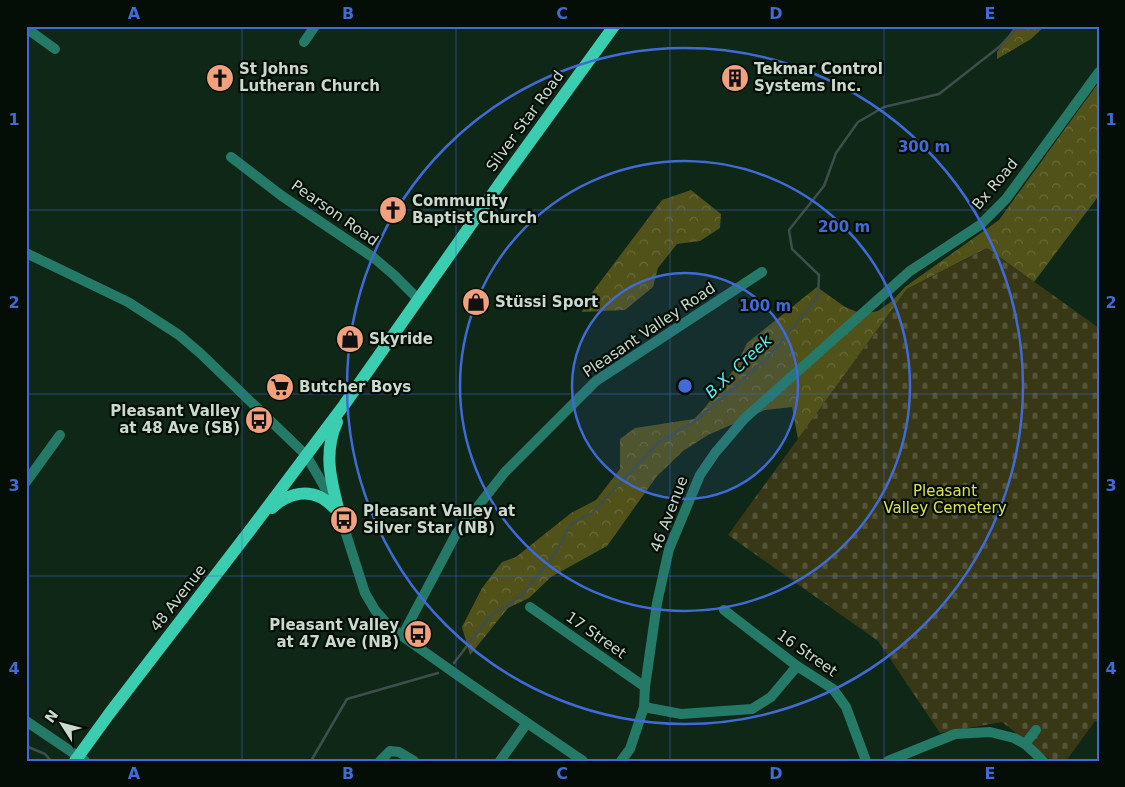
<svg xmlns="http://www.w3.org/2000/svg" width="1125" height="787" font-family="'DejaVu Sans',sans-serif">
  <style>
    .forest { fill: url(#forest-crowns) }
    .cemetery { fill: url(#cemetery-stones) }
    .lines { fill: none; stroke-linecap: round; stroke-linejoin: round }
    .stream { stroke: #3e4e4c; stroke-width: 2.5 }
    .minor { stroke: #247967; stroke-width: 10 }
    .major { stroke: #3bcdaf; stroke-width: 12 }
    .grid { fill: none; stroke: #406ad6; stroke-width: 1; stroke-opacity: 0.55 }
    .ring { fill: none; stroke: #406ad6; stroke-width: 2.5 }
    .labels { text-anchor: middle; stroke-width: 4.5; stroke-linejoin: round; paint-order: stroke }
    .poi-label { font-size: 15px; font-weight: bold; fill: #cad9ce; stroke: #040e07; text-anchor: start }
    .street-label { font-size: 15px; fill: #cad9ce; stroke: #040e07 }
    .park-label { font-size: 15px; fill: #dee054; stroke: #040e07 }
    .water-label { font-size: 16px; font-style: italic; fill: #58f2f5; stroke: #040e07 }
    .centre { fill: #406ad6; stroke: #040e07; stroke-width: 2.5 }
    .ring-label { font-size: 15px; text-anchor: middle; font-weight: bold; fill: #406ad6; stroke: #040e07; stroke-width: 4.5; stroke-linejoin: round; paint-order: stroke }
    .neatline { fill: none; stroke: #406ad6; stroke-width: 2 }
    .grid-label { font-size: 16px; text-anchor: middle; font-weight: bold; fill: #406ad6 }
  </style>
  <defs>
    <pattern id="forest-crowns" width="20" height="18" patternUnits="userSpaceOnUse" patternTransform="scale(1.25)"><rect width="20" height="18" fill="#515219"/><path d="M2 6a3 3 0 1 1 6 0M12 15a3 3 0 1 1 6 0" fill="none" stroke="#696a39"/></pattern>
    <pattern id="cemetery-stones" width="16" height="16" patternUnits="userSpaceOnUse" patternTransform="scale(1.25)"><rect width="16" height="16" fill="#383817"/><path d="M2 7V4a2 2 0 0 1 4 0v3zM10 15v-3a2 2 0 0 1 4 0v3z" fill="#535438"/></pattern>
  </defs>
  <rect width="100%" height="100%" fill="#0e2717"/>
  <g class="forest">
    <polygon points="1015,26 1045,26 1031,39 997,59 997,52"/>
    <polygon points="1099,82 1099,193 1097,198 1034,282 987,248 907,289 798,439 792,407 765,410 708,435 683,451 657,476 607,546 551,577 529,598 508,608 470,655 462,627 482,588 502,562 516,557 571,513 596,500 620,469 620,439 635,428 694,419 703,410 735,368 747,343 817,287 845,307 862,314 878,311 892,301 905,287 999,220"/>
    <polygon points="691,190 721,214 720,228 700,241 677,244 658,268 653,287 625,310 582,312 588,298 662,200"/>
  </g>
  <polygon class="cemetery" points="987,248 1099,328 1099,724 1095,721 1066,761 1052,761 1002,722 940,733 878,641 728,535 907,289"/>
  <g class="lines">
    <g class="stream">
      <polyline points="454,663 489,617 520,597 555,554 571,524 592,513 659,442 694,422 731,391 770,355 818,297 819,275 792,249 789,230 824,186 836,153 858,122 884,107 939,94 999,47 1019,26"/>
      <polyline points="26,746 45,754 51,761"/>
      <polyline points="311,761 347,699 438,673"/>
    </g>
    <g class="minor">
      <polyline points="26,28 55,49"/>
      <polyline points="304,42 315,26"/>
      <polyline points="231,157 282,196 374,258 394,275 418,299"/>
      <polyline points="26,253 128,302 179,335 200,353 306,455 339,512 365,593 375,610 388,625 402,636 470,684 583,761"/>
      <polyline points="26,482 60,435"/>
      <polyline points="530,607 645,687"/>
      <polyline points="724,610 797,666 833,689 846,707 866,761"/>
      <polyline points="402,636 456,534 505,472 596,381 762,272"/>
      <polyline points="644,707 681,714 752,709 771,697 797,666"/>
      <polyline points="26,721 85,761"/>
      <polyline points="1025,744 1036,730"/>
      <polyline points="380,761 390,751 399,752 414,761"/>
      <polyline points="500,761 527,723"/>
      <polyline points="621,761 630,749 644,707 645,687 657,603 669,549 700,475 715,453 744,419 910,271 980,225 1006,199 1099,72"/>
      <polyline points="888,761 955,734 990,732 1014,738 1025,744 1035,753 1043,761"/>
    </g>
    <g class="major">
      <path d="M 337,422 C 323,453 331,481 339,512"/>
      <path d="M 272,508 C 284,496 303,489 320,497 C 327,500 333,507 339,512"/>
      <polyline points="75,761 109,714 251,529 344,405 503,179 614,26"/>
    </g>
  </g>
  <path class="grid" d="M 242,26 L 242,761M 456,26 L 456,761M 670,26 L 670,761M 884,26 L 884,761M 26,210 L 1099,210M 26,394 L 1099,394M 26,576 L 1099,576"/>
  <circle cx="685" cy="386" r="113" fill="#406ad6" fill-opacity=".12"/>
  <g class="ring">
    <circle cx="685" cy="386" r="113"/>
    <circle cx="685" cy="386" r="225"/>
    <circle cx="685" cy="386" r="338"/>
  </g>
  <defs>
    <g id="church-disc" transform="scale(1.4375)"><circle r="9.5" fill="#f1a17d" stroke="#040e07"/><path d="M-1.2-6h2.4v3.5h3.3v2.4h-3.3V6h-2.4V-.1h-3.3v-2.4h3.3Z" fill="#111"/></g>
    <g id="building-disc" transform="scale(1.4375)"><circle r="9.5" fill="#f1a17d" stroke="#040e07"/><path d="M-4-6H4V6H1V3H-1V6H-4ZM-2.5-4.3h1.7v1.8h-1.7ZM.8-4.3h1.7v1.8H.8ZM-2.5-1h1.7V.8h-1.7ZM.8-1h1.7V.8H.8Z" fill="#111"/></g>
    <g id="shop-disc" transform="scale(1.4375)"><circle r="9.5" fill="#f1a17d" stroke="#040e07"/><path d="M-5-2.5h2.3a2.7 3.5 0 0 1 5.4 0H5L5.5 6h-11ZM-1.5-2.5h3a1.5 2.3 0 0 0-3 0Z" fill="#111"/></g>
    <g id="supermarket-disc" transform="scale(1.4375)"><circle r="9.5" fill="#f1a17d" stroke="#040e07"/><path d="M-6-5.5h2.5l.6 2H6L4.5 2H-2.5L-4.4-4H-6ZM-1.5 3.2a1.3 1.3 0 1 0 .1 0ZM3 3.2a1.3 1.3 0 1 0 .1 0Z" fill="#111"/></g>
    <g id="bus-disc" transform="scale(1.4375)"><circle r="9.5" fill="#f1a17d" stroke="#040e07"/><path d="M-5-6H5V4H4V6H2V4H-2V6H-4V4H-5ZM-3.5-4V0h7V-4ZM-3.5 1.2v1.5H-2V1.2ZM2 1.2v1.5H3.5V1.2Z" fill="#111"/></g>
  </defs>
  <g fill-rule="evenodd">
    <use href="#church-disc" x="220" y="78"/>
    <use href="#building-disc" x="735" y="78"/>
    <use href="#church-disc" x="393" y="210"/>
    <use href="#shop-disc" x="476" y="302"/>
    <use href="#shop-disc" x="350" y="339"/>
    <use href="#supermarket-disc" x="280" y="387"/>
    <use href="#bus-disc" x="259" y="420"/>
    <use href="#bus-disc" x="344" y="520"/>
    <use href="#bus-disc" x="418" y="634"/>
  </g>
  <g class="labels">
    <g class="poi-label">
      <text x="239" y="74">St Johns<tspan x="239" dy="17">Lutheran Church</tspan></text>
      <text x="754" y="74">Tekmar Control<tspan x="754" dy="17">Systems Inc.</tspan></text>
      <text x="412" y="206">Community<tspan x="412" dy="17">Baptist Church</tspan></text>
      <text x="495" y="307">Stüssi Sport</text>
      <text x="369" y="344">Skyride</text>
      <text x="299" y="392">Butcher Boys</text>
      <text x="240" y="416" text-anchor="end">Pleasant Valley<tspan x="240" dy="17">at 48 Ave (SB)</tspan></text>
      <text x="363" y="516">Pleasant Valley at<tspan x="363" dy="17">Silver Star (NB)</tspan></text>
      <text x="399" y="630" text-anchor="end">Pleasant Valley<tspan x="399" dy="17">at 47 Ave (NB)</tspan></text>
    </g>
    <g class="street-label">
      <text transform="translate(525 121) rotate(-54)" y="5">Silver Star Road</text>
      <text transform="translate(995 184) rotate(-50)" y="5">Bx Road</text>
      <text transform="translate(335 213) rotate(35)" y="5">Pearson Road</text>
      <text transform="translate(649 330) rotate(-34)" y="5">Pleasant Valley Road</text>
      <text transform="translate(669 514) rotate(-69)" y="5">46 Avenue</text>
      <text transform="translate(178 598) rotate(-52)" y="5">48 Avenue</text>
      <text transform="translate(596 635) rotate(35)" y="5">17 Street</text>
      <text transform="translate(807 653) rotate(35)" y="5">16 Street</text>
    </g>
    <g class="park-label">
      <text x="945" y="496">Pleasant<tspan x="945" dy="17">Valley Cemetery</tspan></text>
    </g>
    <g class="water-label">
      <text transform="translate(738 366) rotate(-43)" y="6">B.X. Creek</text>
    </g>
  </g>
  <circle cx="685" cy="386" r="8" class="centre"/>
  <g class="ring-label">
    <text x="924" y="152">300 m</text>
    <text x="844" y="232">200 m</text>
    <text x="765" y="311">100 m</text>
  </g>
  <rect width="1125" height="787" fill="none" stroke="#040e07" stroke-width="55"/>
  <g transform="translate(62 724) rotate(306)" stroke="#040e07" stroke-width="4" paint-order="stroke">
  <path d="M0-4L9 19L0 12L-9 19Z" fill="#cad9ce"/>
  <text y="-8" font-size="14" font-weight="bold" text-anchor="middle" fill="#cad9ce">N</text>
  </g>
  <rect x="28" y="28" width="1070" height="732" class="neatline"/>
  <g class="grid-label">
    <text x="134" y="19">A</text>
    <text x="348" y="19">B</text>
    <text x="562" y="19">C</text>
    <text x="776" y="19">D</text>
    <text x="990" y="19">E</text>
    <text x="14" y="125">1</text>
    <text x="1111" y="125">1</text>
    <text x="14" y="308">2</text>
    <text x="1111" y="308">2</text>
    <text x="14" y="491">3</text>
    <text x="1111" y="491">3</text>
    <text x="14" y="674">4</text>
    <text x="1111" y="674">4</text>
    <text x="134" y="779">A</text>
    <text x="348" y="779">B</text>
    <text x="562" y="779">C</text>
    <text x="776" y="779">D</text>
    <text x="990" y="779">E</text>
  </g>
</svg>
